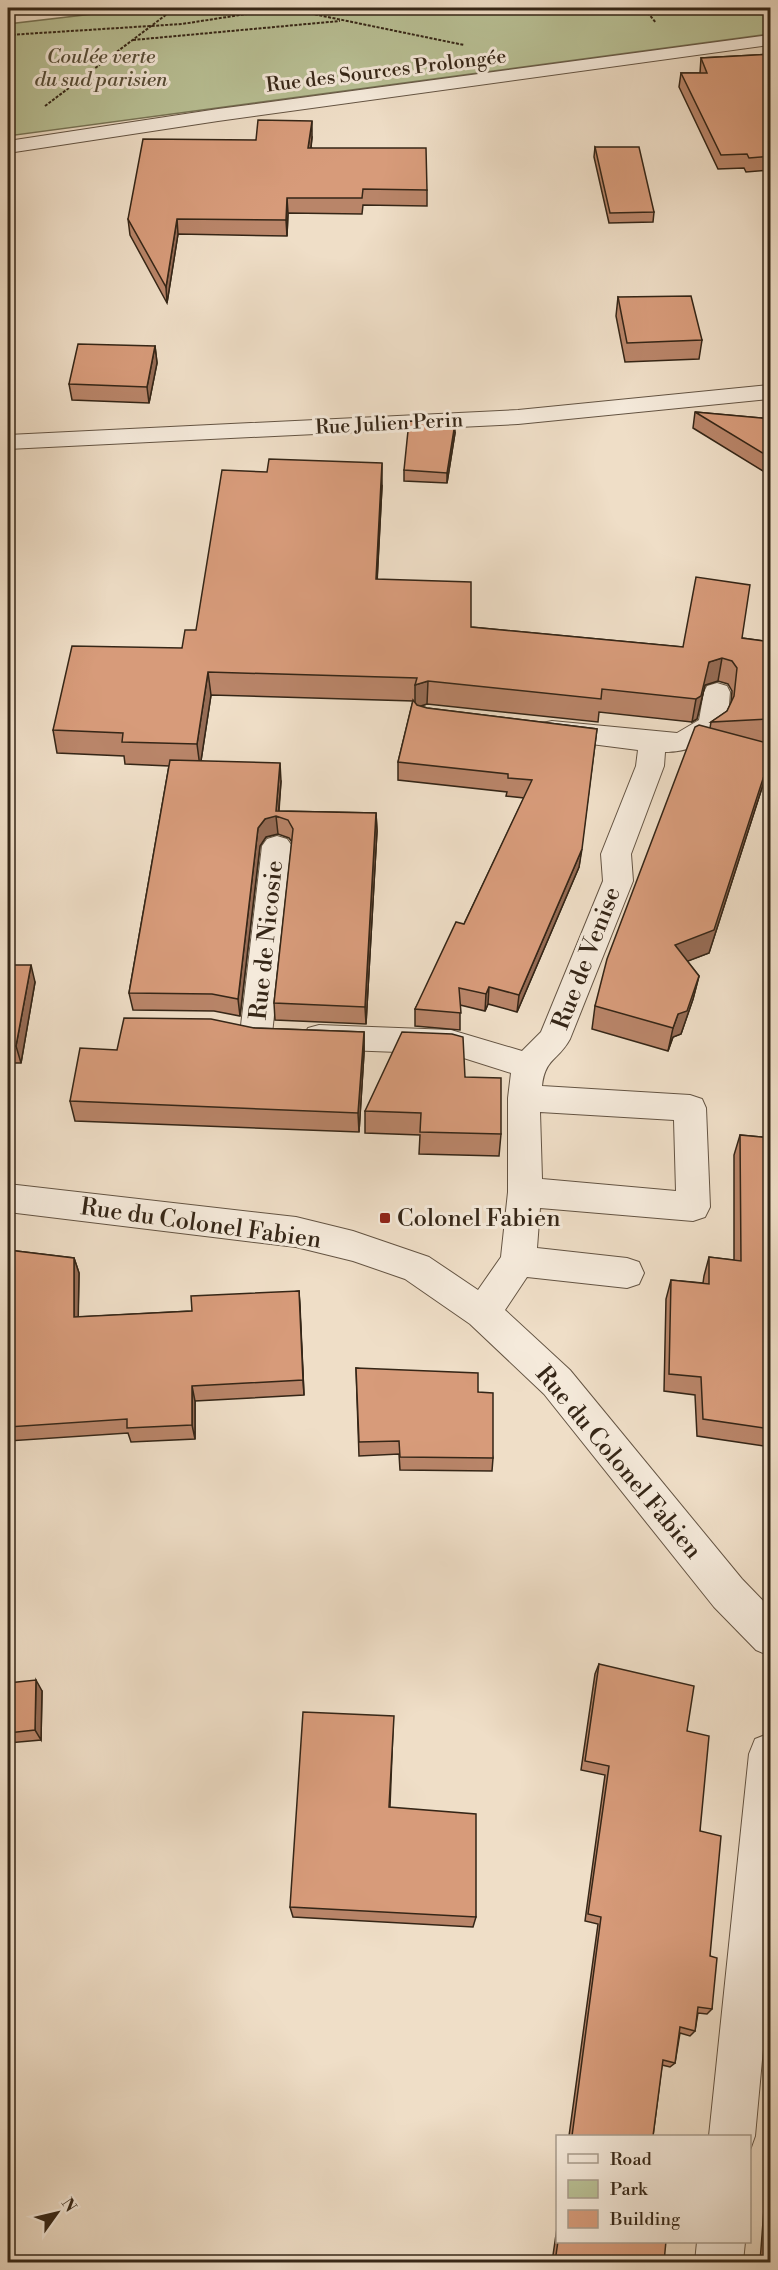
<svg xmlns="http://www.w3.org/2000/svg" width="778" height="2270" font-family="'Libre Bodoni',serif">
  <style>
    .green { fill: #b9c196; stroke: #777456; stroke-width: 1.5 }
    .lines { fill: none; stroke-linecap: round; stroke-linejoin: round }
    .minor-casing { stroke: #645443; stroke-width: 2 }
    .path { stroke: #352617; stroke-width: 2; stroke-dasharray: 3 1.5; stroke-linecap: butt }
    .minor { fill: #f5eadb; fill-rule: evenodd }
    .wall { fill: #b98569; stroke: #352617; stroke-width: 1.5 }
    .shaded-wall { fill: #966c55; stroke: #352617; stroke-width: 1.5 }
    .building { fill: #d79b7a; stroke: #352617; stroke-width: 1.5 }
    .poi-dot { fill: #8f2418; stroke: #f5eadb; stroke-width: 2 }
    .labels { text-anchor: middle; stroke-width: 6; stroke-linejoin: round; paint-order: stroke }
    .far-park-label { font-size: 20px; font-style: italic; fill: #564d37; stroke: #f5eadb }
    .far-street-label { font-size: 20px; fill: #352617; stroke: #f5eadb }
    .street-label { font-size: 24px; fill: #352617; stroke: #f5eadb }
    .poi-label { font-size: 24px; fill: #352617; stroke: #f5eadb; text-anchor: start }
  </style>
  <rect width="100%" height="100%" fill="#efdec7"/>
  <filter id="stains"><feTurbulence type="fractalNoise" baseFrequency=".00333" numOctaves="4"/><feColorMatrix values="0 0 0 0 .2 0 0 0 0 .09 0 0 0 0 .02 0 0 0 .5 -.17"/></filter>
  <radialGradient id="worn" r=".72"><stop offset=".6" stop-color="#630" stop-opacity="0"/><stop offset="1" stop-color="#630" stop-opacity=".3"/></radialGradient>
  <polygon class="green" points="144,8 770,8 770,34 8,136 8,24"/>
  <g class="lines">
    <g class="minor-casing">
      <g id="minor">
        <polygon points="770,35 770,45 218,121 8,153 8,141 218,109"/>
        <polygon points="770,385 770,399 518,424 8,449 8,435 518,410"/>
        <path d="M 717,683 L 727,686 L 730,692 C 729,703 729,716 725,726 C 718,744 682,752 665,752 L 664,766 L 631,854 L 633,881 L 570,1039 C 558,1061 545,1058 542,1086 L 690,1095 L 702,1099 L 706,1108 L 710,1207 L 705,1217 L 693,1221 L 540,1208 L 537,1248 L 627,1258 L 639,1262 L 644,1273 L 639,1284 L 627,1288 L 527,1277 L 505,1310 L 570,1370 L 742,1579 L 770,1608 L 770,1656 L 756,1650 L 714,1607 L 544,1394 L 470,1324 L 405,1279 L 353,1261 L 296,1247 L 8,1212 L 8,1184 L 296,1217 L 353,1231 L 429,1257 L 478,1290 L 501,1257 L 508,1192 L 508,1098 L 511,1073 L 451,1054 L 319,1049 L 308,1046 L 303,1037 L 308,1028 L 319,1025 L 451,1030 L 522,1051 L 541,1032 L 603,881 L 601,854 L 636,766 L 638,750 L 552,739 L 542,737 L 538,730 L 542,723 L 552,721 L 677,733 L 699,720 L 704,692 L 707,686 ZM 540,1112 L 674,1120 L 676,1191 L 542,1179 Z"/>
        <polygon points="277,836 287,839 292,846 272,1034 267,1043 256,1046 245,1043 240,1034 262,846 267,839"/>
        <polygon points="770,1733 770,1973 755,2136 750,2150 750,2136 709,2136 749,1754 755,1739"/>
        <polygon points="697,2242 745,2242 743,2262 695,2262"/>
      </g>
    </g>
    <g class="path">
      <polyline points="284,8 464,45"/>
      <polyline points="645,9 656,23"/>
      <polyline points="8,35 182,24 285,8"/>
      <polyline points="133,40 340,21"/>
      <polyline points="45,106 175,8"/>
    </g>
    <use href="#minor" class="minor"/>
  </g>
  <g class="wall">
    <polygon points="771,54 771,170 746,172 744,168 718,169 679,87 681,73 700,73 701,58"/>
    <polygon points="312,137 311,148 427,190 427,206 363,205 362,214 288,213 287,236 178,234 167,303 130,235 128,219 256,140"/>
    <polygon points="595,147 654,212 653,222 609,223 594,157"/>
    <polygon points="618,297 702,340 699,359 625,362 616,316"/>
    <polygon points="155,346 157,363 149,403 72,400 69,384"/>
    <polygon points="695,412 771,419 771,476 693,428"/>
    <polygon points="455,433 447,483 404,481 404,470"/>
    <polygon points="382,486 377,579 471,627 683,647 742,638 771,642 771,742 763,742 771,744 771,757 768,769 709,953 687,961 699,976 693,999 681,1034 673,1037 668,1051 592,1029 595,1006 710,728 711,722 727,711 731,703 732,691 728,684 718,681 705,685 697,719 692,722 599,712 598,722 427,704 421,706 427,708 597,729 579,867 517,1012 488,1004 485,1011 460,1005 460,1030 415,1026 415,1009 464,924 524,798 506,796 507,792 398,780 398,762 413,701 211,695 201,761 281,781 279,811 376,813 377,831 366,1024 275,1020 274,1003 292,842 289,838 278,834 266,837 260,846 240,1016 214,1011 133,1010 129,993 169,766 125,764 124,756 57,753 53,730 182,648 196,630"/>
    <polygon points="8,965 35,982 21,1063 8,1063"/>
    <polygon points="254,1028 364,1032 364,1053 359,1132 75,1121 70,1101"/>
    <polygon points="465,1077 501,1134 499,1156 419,1154 420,1135 365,1133 365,1111"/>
    <polygon points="740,1135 771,1138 771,1447 697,1436 695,1395 664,1391 666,1299 671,1280 703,1283 704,1276 709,1257 734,1260 734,1155"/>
    <polygon points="8,1250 74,1258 79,1273 78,1317 192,1311 299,1291 304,1395 195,1401 195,1439 131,1442 128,1433 8,1441"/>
    <polygon points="356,1368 478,1392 493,1458 492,1471 400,1470 399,1454 359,1456"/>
    <polygon points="599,1664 687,1731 700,1831 710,1956 712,2009 707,2014 698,2013 695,2031 690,2036 680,2033 675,2063 670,2067 662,2065 653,2136 569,2136 598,1924 585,1921 605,1775 581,1770 595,1674"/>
    <polygon points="8,1683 42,1691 41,1740 8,1743"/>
    <polygon points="393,1729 390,1807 476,1917 473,1927 293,1917 290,1907"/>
    <polygon points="771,2180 771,2262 760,2262 766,2182"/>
    <polygon points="558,2221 558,2241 664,2262 552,2262"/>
  </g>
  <g class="shaded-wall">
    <polygon points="312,121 312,137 309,164 308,148"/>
    <polygon points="287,198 288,213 287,236 286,220"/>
    <polygon points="177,219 178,234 167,303 166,287"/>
    <polygon points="155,346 157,363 149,403 147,387"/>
    <polygon points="455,423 455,433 447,483 447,473"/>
    <polygon points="382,463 382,486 376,603 376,579"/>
    <polygon points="722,658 718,681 705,685 697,719 692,722 696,699 709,662"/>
    <polygon points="208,672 211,695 200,767 197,744"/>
    <polygon points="428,681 427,704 415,708 415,685"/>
    <polygon points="771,754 768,769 709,953 670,968 675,945"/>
    <polygon points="280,763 281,781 278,817 276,816 278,834 266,837 260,846 240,1016 238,999 258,828 265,819 276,811"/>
    <polygon points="376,813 377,831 366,1024 365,1007"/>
    <polygon points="582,849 579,867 517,1012 519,995"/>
    <polygon points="31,965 35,982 21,1063 16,1046"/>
    <polygon points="699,976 693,999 681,1034 673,1037 668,1051 673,1028 678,1014"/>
    <polygon points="489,987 488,1004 485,1011 486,994"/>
    <polygon points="364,1032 364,1053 359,1132 358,1113"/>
    <polygon points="74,1258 79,1273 78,1332 74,1317"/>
    <polygon points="299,1291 300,1306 304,1395 303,1380"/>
    <polygon points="192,1386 195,1401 195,1439 192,1425"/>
    <polygon points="36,1680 42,1691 41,1740 35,1730"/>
  </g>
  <g class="building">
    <polygon points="771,54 771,156 749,158 747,154 721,155 681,73 707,73 701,58"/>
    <polygon points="258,120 312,121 308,148 426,148 427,190 363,189 362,198 287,198 286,220 177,219 166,287 128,219 143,139 256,140"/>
    <polygon points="595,147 639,147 654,212 610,213"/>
    <polygon points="691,296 702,340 627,343 618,297"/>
    <polygon points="78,344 155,346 147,387 69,384"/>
    <polygon points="695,412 771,419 771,458"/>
    <polygon points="409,421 455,423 447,473 404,470"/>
    <polygon points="269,459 382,463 376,579 471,582 471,627 683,647 696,577 750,585 742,638 771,642 771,719 711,722 727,711 734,696 737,668 732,661 722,658 709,662 701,696 696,699 602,689 601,699 428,681 415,685 417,678 208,672 197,744 122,742 123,733 53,730 72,646 182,648 185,630 196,630 222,470 267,472"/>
    <polygon points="413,700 417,705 427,708 597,729 582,849 519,995 489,987 486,994 459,988 461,1013 415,1009 456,922 464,924 532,780 508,778 508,774 398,762"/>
    <polygon points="699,725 771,744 771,754 714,930 675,945 699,976 687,1011 678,1014 673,1028 595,1006 607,959 695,727"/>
    <polygon points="170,760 280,763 276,811 376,813 365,1007 274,1003 293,829 288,820 276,816 265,819 258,828 238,999 212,994 129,993"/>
    <polygon points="8,965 31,965 16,1046 8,1046"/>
    <polygon points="124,1018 211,1019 254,1028 364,1032 358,1113 70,1101 80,1048 117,1050"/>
    <polygon points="402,1032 452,1034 463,1037 465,1077 501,1078 501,1134 420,1132 421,1113 365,1111"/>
    <polygon points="740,1135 771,1138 771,1429 703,1419 701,1377 669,1374 671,1280 709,1284 709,1257 741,1261"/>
    <polygon points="8,1250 74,1258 74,1317 192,1311 191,1296 299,1291 303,1380 192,1386 192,1425 127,1428 127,1419 8,1427"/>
    <polygon points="356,1368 478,1373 478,1392 493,1393 493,1458 400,1457 399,1441 359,1442"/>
    <polygon points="599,1664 694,1686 687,1731 709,1736 700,1831 721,1836 710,1956 717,1958 712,2009 698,2007 695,2031 680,2027 675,2063 663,2060 653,2136 572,2136 601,1917 588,1914 609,1766 585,1761"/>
    <polygon points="36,1680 35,1730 8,1733 8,1683"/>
    <polygon points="303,1712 394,1716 389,1807 476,1814 476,1917 290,1907"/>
    <polygon points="771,2219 771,2262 767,2262"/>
    <polygon points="558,2241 666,2241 664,2262 555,2262"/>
  </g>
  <rect class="poi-dot" x="379" y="1212" width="12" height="12" rx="3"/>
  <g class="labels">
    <g class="far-park-label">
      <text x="101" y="63">Coulée verte<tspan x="101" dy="23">du sud parisien</tspan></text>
    </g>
    <g class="far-street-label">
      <text transform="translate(386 70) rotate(-7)" y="7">Rue des Sources Prolongée</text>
      <text transform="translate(389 423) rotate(-3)" y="7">Rue Julien Perin</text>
    </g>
    <g class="street-label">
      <text transform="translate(266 940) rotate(-84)" y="8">Rue de Nicosie</text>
      <text transform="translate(586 958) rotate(-69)" y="8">Rue de Venise</text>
      <text transform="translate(201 1223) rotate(8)" y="8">Rue du Colonel Fabien</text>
      <text transform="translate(619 1462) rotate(50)" y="8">Rue du Colonel Fabien</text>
    </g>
    <g class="poi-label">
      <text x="397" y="1226">Colonel Fabien</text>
    </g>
  </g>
  <rect width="778" height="2270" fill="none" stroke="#efdec7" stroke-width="30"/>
  <rect x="9" y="9" width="760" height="2252" fill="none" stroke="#352617" stroke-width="3"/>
  <rect x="15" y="15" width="748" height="2240" fill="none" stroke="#352617" stroke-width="1.5"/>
  <rect x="556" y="2135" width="195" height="108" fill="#f5eadb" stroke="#a89c8d" stroke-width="1.5"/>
  <rect x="568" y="2154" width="30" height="9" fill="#f5eadb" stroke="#a89c8d" stroke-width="1.5"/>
  <text x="610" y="2165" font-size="18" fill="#352617">Road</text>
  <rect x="568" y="2180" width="30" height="18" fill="#b9c196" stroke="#a89c8d" stroke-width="1.5"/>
  <text x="610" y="2195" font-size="18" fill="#352617">Park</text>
  <rect x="568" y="2210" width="30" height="18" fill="#d79b7a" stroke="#a89c8d" stroke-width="1.5"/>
  <text x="610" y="2225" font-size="18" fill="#352617">Building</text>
  <g transform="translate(57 2213) rotate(56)" stroke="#f5eadb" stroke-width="4.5" paint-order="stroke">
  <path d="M0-4.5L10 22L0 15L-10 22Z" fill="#352617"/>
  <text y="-9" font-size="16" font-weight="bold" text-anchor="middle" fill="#352617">N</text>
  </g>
  <rect width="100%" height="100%" filter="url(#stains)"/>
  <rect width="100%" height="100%" fill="url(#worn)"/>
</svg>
